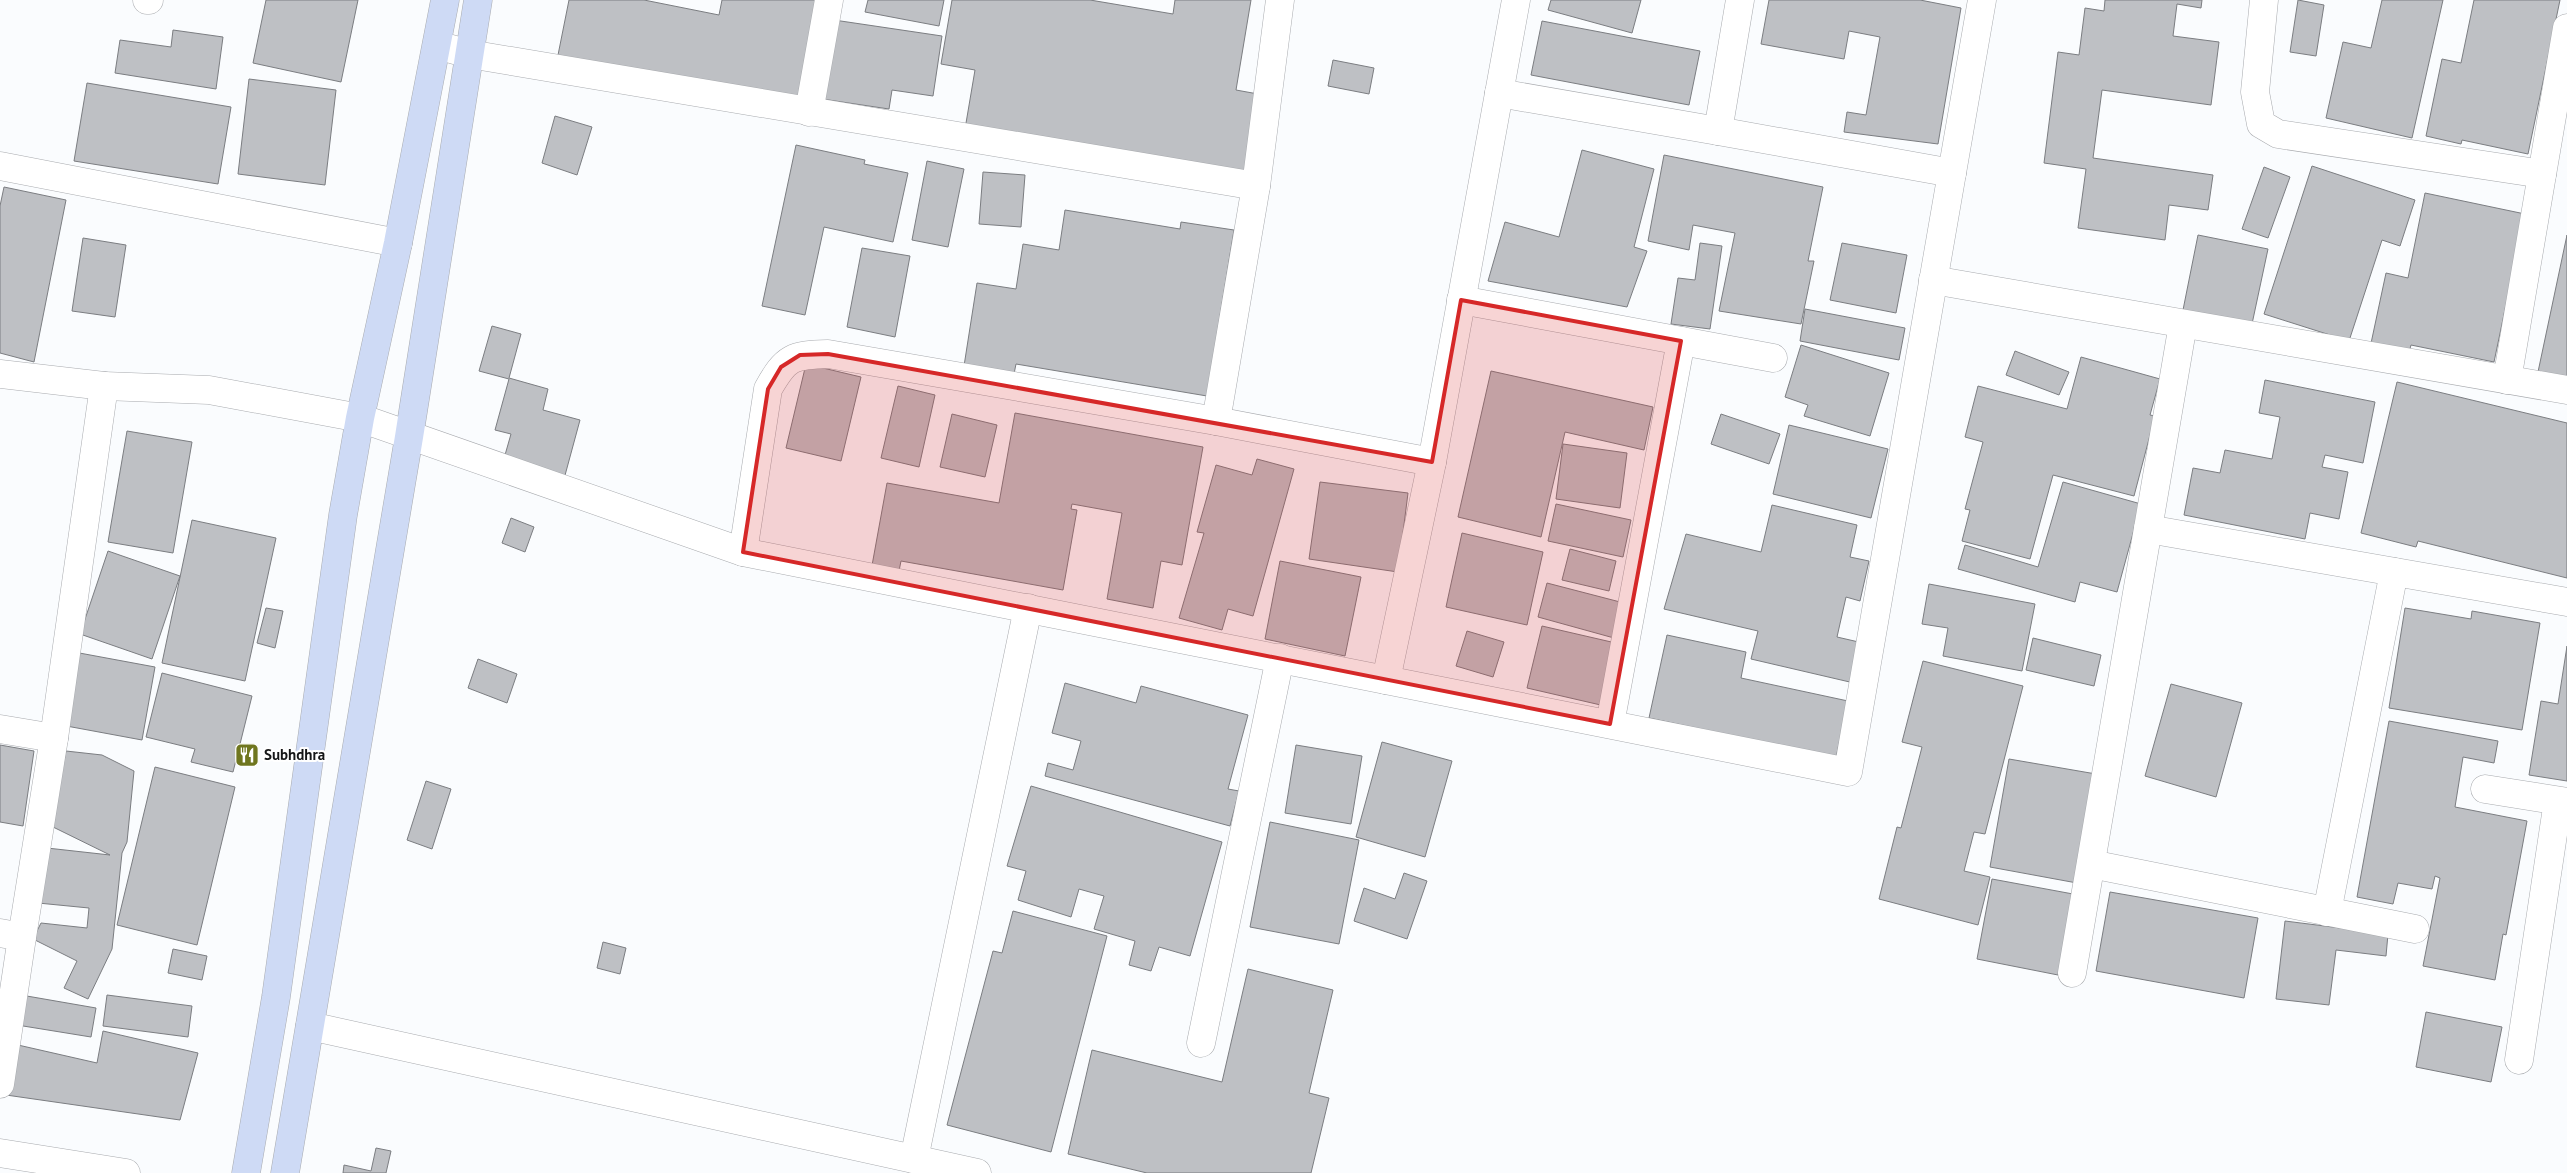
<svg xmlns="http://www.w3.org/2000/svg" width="2567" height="1173" font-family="'PT Sans',sans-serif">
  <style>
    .building { fill: #bec0c4; stroke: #7b7d81 }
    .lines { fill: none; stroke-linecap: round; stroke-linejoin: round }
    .street-casing { stroke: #a9abaf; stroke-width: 29 }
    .secondary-casing { stroke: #a9abaf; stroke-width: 29 }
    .street { stroke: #fff; stroke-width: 28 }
    .secondary { stroke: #cedaf5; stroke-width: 28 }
    .marked { fill: #d62828; fill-opacity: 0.2; stroke: #d62828; stroke-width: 4; stroke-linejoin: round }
    .labels { text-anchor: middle; stroke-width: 4; stroke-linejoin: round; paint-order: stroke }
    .poi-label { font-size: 15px; font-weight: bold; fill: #151617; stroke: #fff; text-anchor: start }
  </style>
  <rect width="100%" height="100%" fill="#fafcfe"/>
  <g class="building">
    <polygon points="266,0 358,0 341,82 253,63"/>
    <polygon points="569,0 644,0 719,15 722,0 819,0 799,102 558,55"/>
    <polygon points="868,0 944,0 939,26 865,12"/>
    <polygon points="952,0 1090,0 1173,14 1175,0 1251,0 1236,90 1258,94 1243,178 965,129 975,70 941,64"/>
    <polygon points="1551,0 1641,0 1632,33 1548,10"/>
    <polygon points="1769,0 1920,0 1961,8 1938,144 1844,132 1847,112 1866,115 1880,37 1849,31 1844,59 1761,44"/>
    <polygon points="2105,0 2202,0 2201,8 2177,4 2173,36 2219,42 2211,105 2102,90 2093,158 2213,175 2208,210 2169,205 2165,240 2078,228 2086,169 2044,163 2058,52 2079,55 2085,8 2104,11"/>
    <polygon points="2298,0 2324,5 2316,56 2290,52"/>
    <polygon points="2382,0 2443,0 2412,138 2326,118 2343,42 2371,48"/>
    <polygon points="2474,0 2560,0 2528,154 2462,140 2461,144 2426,136 2442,59 2461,63"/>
    <polygon points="834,20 942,36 933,96 892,90 889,109 822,99"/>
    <polygon points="1542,21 1700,51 1689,105 1531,75"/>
    <polygon points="173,30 223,37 216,89 115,73 120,40 171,47"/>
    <polygon points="1333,60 1374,68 1369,94 1328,86"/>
    <polygon points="249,79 336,90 325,185 238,174"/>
    <polygon points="87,83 231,107 218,184 74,161"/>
    <polygon points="555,116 592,127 577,175 542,163"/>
    <polygon points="796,145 865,160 864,164 908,173 893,242 824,227 805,315 762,306"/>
    <polygon points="1582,150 1654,169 1634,247 1647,251 1627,307 1488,281 1505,222 1559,237"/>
    <polygon points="1664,155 1823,187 1808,261 1814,261 1801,324 1719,311 1735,233 1693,225 1689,250 1648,241"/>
    <polygon points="927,161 964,169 948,247 912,240"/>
    <polygon points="2312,166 2415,200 2400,246 2382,240 2349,341 2264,314"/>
    <polygon points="2264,167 2290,177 2268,238 2242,229"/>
    <polygon points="983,172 1025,175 1021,227 979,224"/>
    <polygon points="4,187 66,200 34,362 0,353 0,206"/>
    <polygon points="2425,193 2525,214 2494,362 2411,345 2408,356 2370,348 2386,273 2408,278"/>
    <polygon points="1065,210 1180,229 1181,222 1234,230 1207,396 1016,364 1014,374 964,366 977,283 1016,289 1023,244 1059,250"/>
    <polygon points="2198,235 2268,249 2252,324 2183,310"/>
    <polygon points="2567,235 2567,378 2538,372"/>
    <polygon points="83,238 126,245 115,317 72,311"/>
    <polygon points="1700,243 1722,246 1710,329 1671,324 1678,278 1695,280"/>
    <polygon points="1842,243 1907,255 1896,313 1830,300"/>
    <polygon points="862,248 910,256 895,337 847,327"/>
    <polygon points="1805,309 1905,328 1899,360 1800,341"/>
    <polygon points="492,326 521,334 509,378 548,389 543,410 580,420 564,479 503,462 511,434 495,430 509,379 479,371"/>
    <polygon points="1801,345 1889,373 1870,436 1804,416 1808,405 1785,397"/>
    <polygon points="2015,351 2069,372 2059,395 2006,375"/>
    <polygon points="2081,357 2160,379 2150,415 2155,416 2134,496 2053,475 2030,559 1962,541 1970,510 1965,509 1983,442 1965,437 1978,386 2067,409"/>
    <polygon points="806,364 861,377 841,461 786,448"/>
    <polygon points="1491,371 1653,407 1644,450 1565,432 1541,537 1458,517"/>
    <polygon points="2265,380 2375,402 2363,463 2325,455 2322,467 2348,472 2339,519 2310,513 2305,539 2184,515 2193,468 2220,473 2225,450 2272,459 2280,417 2259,413"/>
    <polygon points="2397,382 2567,423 2567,578 2418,541 2416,547 2361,533"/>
    <polygon points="898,386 935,395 919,467 881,458"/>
    <polygon points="1015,413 1203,447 1182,565 1161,561 1153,608 1107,599 1122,513 1072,504 1071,509 1077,510 1063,590 901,561 898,576 871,571 887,483 999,503"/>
    <polygon points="952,414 997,425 985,477 940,467"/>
    <polygon points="1721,414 1780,434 1769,464 1711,444"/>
    <polygon points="1789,425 1888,449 1871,518 1773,494"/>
    <polygon points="127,431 192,442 173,553 108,542"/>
    <polygon points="1563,444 1627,453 1620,508 1556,499"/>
    <polygon points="1257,459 1294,469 1253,616 1228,609 1222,630 1179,618 1204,533 1197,532 1216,465 1252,475"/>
    <polygon points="1320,482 1408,493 1398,572 1309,559"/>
    <polygon points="2063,482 2141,504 2117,592 2080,582 2075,602 1958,569 1965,545 2038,567"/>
    <polygon points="1556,504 1631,520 1623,557 1548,541"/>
    <polygon points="1772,505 1857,525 1850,557 1869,561 1860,601 1846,597 1837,637 1863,643 1854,683 1751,659 1758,631 1664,609 1686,534 1761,552"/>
    <polygon points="511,518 534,527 525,552 502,543"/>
    <polygon points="192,520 276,538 245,681 162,663"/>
    <polygon points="1462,533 1543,552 1527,625 1446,607"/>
    <polygon points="1570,549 1616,561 1609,591 1562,580"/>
    <polygon points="108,551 180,576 152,659 80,634"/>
    <polygon points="1280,561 1361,577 1345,656 1265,639"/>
    <polygon points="1547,583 1624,603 1614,638 1538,617"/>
    <polygon points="1929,584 2035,604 2022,671 1943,656 1948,628 1922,624"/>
    <polygon points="266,608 283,611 275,648 257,643"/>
    <polygon points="2405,608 2471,619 2472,611 2540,623 2522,730 2389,708"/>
    <polygon points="1542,626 1620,644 1605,706 1527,688"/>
    <polygon points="1467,631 1504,642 1493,677 1456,666"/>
    <polygon points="1667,635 1746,652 1741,678 1848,701 1836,758 1649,718"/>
    <polygon points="2033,638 2101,655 2094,686 2026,670"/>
    <polygon points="2567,646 2567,781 2529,775 2541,701 2558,704"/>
    <polygon points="74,652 155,667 142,740 61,725"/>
    <polygon points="478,659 517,674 507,703 468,688"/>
    <polygon points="1923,661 2023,686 1985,834 1974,832 1964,871 1990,877 1978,925 1879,899 1897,827 1901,828 1922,747 1902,742"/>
    <polygon points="162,673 252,696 233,772 191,762 195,749 146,737"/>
    <polygon points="1065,683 1136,703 1141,686 1248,715 1228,789 1239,791 1230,826 1045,776 1048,763 1073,770 1081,741 1052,733"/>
    <polygon points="2171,684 2242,703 2216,797 2145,776"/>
    <polygon points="2389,721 2498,741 2494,763 2463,757 2455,807 2527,821 2506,935 2503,934 2495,980 2423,966 2440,878 2435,876 2432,889 2398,883 2393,904 2357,897"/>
    <polygon points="1382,742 1452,761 1425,857 1356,837"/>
    <polygon points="0,745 34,751 23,826 0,822"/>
    <polygon points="1296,745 1362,756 1351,824 1285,813"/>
    <polygon points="66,751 102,755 134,771 127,842 122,853 112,949 88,999 64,988 77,961 33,939 41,923 87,928 89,908 38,903 47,848 110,855 51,826"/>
    <polygon points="2009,759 2096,774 2077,883 1990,867"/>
    <polygon points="155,767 235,787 197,945 117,925"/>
    <polygon points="426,781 451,789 432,849 407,840"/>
    <polygon points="1031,786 1222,842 1190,956 1159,947 1151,971 1129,965 1135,941 1094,929 1104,896 1079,889 1071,917 1018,900 1026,871 1007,866"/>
    <polygon points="1270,822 1359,840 1339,944 1250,927"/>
    <polygon points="1404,873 1427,881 1407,939 1354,921 1364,888 1395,899"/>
    <polygon points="1992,879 2073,894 2058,975 1977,959"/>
    <polygon points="2110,892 2258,918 2244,998 2096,971"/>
    <polygon points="1013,911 1107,936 1051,1152 947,1125 993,951 1002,953"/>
    <polygon points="2285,921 2388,934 2386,956 2336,950 2329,1005 2276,999"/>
    <polygon points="603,942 626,948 620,974 597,968"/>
    <polygon points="173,949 207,956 202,980 168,973"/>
    <polygon points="1248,969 1333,990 1309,1093 1329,1098 1311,1173 1147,1173 1068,1154 1092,1050 1222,1082"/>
    <polygon points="21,995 96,1008 91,1037 17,1025"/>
    <polygon points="107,995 192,1006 188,1037 103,1026"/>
    <polygon points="2426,1012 2502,1027 2491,1082 2416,1067"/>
    <polygon points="103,1031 198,1053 180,1120 6,1095 18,1045 97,1063"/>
    <polygon points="376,1148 391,1151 386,1173 343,1173 344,1165 371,1171"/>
  </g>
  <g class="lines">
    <g class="street-casing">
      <g id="street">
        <polyline points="147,0 149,0"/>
        <polyline points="1740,0 1718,131 1952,173"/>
        <polyline points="2264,0 2255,92 2261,124 2278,134 2542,174"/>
        <polyline points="437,45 469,54 1256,186 1280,0"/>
        <polyline points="1499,93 1718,131"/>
        <polyline points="809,112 829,0"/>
        <polyline points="0,166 398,243"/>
        <polyline points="1256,186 1216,421 1432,462 1516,0"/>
        <polyline points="1933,280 2567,390"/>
        <polyline points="1461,300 1773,358"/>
        <polyline points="0,374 104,386"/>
        <polyline points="2507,380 2567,28"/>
        <polyline points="2148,529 2567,602"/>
        <path d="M 743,552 L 768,389 C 786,357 792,355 828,354 L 1216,421"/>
        <polyline points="1386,680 1432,462"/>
        <polyline points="1610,724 1681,341"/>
        <polyline points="0,729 54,738"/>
        <polyline points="2485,789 2567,802"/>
        <polyline points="2091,864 2415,929"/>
        <polyline points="2327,912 2394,572"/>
        <polyline points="0,933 22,937 0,1084"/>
        <polyline points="22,937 54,738 104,386 209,390 360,418 743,552 1848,772 1982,0"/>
        <polyline points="2072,973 2183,324"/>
        <polyline points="310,1026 977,1173"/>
        <polyline points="1201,1043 1280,658"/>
        <polyline points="2519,1060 2558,801"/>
        <polyline points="0,1153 126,1173"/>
        <polyline points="914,1159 1028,608"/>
      </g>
    </g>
    <g class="secondary-casing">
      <g id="secondary">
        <polyline points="246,1173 276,997 343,515 360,418 398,243 445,0"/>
        <polyline points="285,1173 409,437 478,0"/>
      </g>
    </g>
    <use href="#street" class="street"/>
    <use href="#secondary" class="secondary"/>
  </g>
  <path class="marked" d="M 1461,300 L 1681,341 L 1610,724 L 743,552 L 768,389 L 781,367 L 800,355 L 828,354 L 1432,462 Z"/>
  <defs>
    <g id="restaurant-square" transform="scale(1.25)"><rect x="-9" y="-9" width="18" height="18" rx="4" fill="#6f761f" stroke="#fff"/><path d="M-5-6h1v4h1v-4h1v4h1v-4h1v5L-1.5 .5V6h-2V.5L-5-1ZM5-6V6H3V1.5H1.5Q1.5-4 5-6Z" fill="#fff"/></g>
  </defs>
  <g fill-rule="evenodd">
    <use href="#restaurant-square" x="247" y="755"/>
  </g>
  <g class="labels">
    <g class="poi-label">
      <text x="264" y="760">Subhdhra</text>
    </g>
  </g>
</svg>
